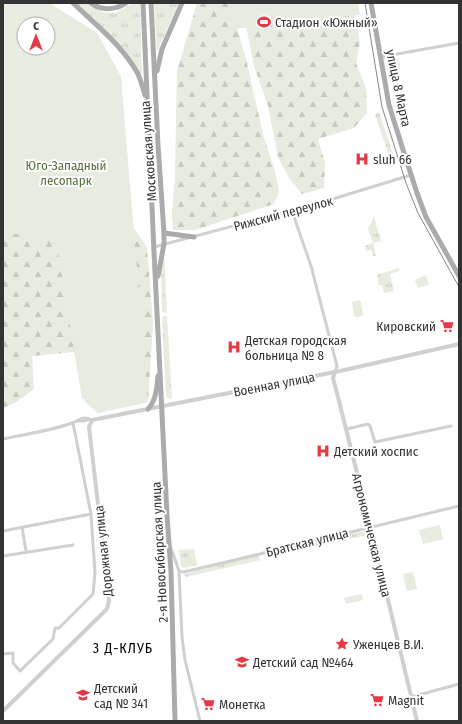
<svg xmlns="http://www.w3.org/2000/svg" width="462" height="724" font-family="'Fira Sans Condensed',sans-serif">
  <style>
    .grass { fill: url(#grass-tufts) }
    .forest { fill: url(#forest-firs); fill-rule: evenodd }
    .park { fill: #e6ecdf; fill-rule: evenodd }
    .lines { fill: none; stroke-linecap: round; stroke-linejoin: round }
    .minor { stroke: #d0d0d0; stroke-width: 3 }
    .tertiary { stroke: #d0d0d0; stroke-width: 4 }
    .primary { stroke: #ababab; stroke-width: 5 }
    .tram { stroke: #888; stroke-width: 1 }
    .labels { text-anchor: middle; stroke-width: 4; stroke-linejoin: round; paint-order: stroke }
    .poi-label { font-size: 13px; fill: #333; stroke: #fff; text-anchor: start }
    .street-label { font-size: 13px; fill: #333; stroke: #fff }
    .park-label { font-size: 13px; fill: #56703f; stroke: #fff }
    .neighbourhood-label { font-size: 14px; letter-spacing: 1px; fill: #000; stroke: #fff }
  </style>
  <defs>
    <pattern id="grass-tufts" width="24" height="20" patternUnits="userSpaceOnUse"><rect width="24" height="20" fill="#e6ecdf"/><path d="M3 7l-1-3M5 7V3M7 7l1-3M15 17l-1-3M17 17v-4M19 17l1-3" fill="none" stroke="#c6cbc0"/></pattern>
    <pattern id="forest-firs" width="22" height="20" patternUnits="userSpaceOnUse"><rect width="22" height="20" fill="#e6ecdf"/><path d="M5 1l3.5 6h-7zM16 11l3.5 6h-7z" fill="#c6cbc0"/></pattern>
  </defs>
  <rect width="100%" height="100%" fill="#fff"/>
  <g class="grass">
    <path d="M 76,3 L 86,3 L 102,12 L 115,13 L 133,3 L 140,3 L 142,75 C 124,48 101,25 76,3 Z"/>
    <polygon points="154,3 179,3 157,52"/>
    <path d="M 397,58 L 399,60 C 403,69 395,76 395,85 C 395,94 401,101 397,110 L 389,60 Z"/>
    <polygon points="379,112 394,157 390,158 375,115"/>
    <polygon points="374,216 381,241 373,243 376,256 373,256 371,250 366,251 365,246 373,243 368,229"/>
    <polygon points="164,253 167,313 162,312 161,267"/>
    <polygon points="399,268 399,271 390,274 394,291 384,293 382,285 379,285 377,275"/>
    <polygon points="164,316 167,316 172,398 171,399 167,398 166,394 162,318"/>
    <polygon points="365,531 367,535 280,555 279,551"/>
    <polygon points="194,549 197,565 184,568 181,566 179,550"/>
    <polygon points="258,555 260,560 186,577 184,574"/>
  </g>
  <g class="forest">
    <path d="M 3,3 L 49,3 L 97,33 L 121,77 L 126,217 L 147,247 L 153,323 L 148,402 L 98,413 L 74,352 L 32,356 L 34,389 L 15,403 L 3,408 ZM 24,24 L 48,24 L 48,48 L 24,48 Z"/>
    <polygon points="197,3 234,3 235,21 247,63 263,134 274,168 279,191 274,204 195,230 173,230 172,212 175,176 177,71"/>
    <polygon points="355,14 360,43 356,63 366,88 367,113 354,128 318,139 325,163 324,188 302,194 289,178 278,157 268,106 254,66 246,26"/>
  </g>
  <g class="park">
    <path d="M 3,3 L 49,3 L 97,33 L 121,77 L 148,402 L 98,413 L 85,402 L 84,399 L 82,399 L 56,240 L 3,232 ZM 24,24 L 48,24 L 48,48 L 24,48 Z"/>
    <polygon points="229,3 358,3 360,15 232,29"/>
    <polygon points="426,275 429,285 418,288 415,280"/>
    <polygon points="359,300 361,302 363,314 361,316 356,317 354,315 352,302"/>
    <polygon points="440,525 443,539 423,544 419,530"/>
    <polygon points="413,572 417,589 407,591 403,574"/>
    <polygon points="362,594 363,600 346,604 344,598"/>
  </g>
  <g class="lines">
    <g class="minor">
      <polyline points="380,57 459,43"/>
      <polyline points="292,211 311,266 337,366 335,372"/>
      <polyline points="154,247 313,205 411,175"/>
      <polyline points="77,421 84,421 89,419"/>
      <polyline points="347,429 368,424 370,426 375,442 451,426"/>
      <path d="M 3,439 C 26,434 50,431 72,423 C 81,420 81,415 92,420"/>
      <polyline points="22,527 26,551"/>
      <polyline points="3,531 91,514"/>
      <polyline points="171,548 179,571 182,637 185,660 200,721"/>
      <polyline points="3,556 73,545"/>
      <polyline points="179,571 183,572 218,564 459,506"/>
      <polyline points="3,654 13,653 13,663 20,671 53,639 55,628 59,628 93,594 95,573 91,514 73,423"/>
      <polyline points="411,697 459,684"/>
    </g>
    <g class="tertiary">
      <polyline points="335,372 333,378 338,397 372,533 417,721"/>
      <polyline points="3,711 107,609 109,601 108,590 89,427 92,420 340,371 459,344"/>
    </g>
    <g class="primary">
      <path d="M 73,3 C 95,24 123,46 138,74 C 141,81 143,88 145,95"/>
      <path d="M 91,3 C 101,11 116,10 126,3"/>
      <polyline points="143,3 154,252 167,515 171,572 175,721"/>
      <polyline points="151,3 158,145 164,233 164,244 158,276"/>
      <polyline points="371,3 389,105 405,156 417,193 426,217 459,276"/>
      <polyline points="157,71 162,49 182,3"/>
      <polyline points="164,233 194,237"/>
      <path d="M 148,409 C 156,401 157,387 158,376"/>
    </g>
    <polyline class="tram" points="365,3 382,107 406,183 418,213 459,287"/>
  </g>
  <defs>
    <g id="stadium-bare" transform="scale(1.08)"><path d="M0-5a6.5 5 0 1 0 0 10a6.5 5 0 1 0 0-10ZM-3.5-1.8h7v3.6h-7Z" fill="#e63946" stroke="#fff" stroke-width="2.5" paint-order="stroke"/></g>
    <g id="hospital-bare" transform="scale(1.08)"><path d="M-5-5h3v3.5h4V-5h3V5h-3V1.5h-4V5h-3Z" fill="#e63946" stroke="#fff" stroke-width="2.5" paint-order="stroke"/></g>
    <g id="supermarket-bare" transform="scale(1.08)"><path d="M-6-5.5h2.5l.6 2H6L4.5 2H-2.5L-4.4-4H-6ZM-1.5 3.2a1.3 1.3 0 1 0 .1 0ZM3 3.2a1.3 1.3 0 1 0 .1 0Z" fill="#e63946" stroke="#fff" stroke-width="2.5" paint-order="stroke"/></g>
    <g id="sight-bare" transform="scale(1.08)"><path d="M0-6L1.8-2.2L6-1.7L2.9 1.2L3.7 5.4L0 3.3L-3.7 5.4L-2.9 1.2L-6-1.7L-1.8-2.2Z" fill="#e63946" stroke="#fff" stroke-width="2.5" paint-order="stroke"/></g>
    <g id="school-bare" transform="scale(1.08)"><path d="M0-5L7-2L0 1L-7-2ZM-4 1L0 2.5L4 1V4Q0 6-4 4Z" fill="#e63946" stroke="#fff" stroke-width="2.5" paint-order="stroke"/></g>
  </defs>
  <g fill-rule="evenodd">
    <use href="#stadium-bare" x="264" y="22"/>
    <use href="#hospital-bare" x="362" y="159"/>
    <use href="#supermarket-bare" x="447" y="326"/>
    <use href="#hospital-bare" x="234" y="347"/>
    <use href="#hospital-bare" x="323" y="451"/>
    <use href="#sight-bare" x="342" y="644"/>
    <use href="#school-bare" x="242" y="662"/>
    <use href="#school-bare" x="83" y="695"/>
    <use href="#supermarket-bare" x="377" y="700"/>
    <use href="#supermarket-bare" x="208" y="704"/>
  </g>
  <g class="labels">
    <g class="poi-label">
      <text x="275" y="27">Стадион «Южный»</text>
      <text x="373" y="164">sluh 66</text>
      <text x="436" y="331" text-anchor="end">Кировский</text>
      <text x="245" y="345">Детская городская<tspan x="245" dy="15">больница № 8</tspan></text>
      <text x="334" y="456">Детский хоспис</text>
      <text x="353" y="649">Уженцев В.И.</text>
      <text x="253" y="667">Детский сад №464</text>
      <text x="94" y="693">Детский<tspan x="94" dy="15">сад № 341</tspan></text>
      <text x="388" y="705">Magnit</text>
      <text x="219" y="709">Монетка</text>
    </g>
    <g class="street-label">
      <text transform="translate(399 88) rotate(78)" y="5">улица 8 Марта</text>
      <text transform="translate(148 151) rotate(-94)" y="5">Московская улица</text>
      <text transform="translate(283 213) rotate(-15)" y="5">Рижский переулок</text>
      <text transform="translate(274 384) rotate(-11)" y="5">Военная улица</text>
      <text transform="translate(372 535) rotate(76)" y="5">Агрономическая улица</text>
      <text transform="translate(307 542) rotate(-14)" y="5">Братская улица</text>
      <text transform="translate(103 551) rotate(-96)" y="5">Дорожная улица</text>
      <text transform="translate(159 552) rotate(-93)" y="5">2-я Новосибирская улица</text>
    </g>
    <g class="park-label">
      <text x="66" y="170">Юго-Западный<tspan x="66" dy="15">лесопарк</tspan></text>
    </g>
    <g class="neighbourhood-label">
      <text x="123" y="653">3 Д-КЛУБ</text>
    </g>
  </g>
  <rect width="462" height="724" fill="none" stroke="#333333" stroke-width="8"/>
  <g transform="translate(36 36)"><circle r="19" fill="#ffffff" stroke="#adadad"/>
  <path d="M0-3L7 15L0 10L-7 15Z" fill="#e63946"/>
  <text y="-6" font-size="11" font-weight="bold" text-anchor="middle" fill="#333333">С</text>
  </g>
</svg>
